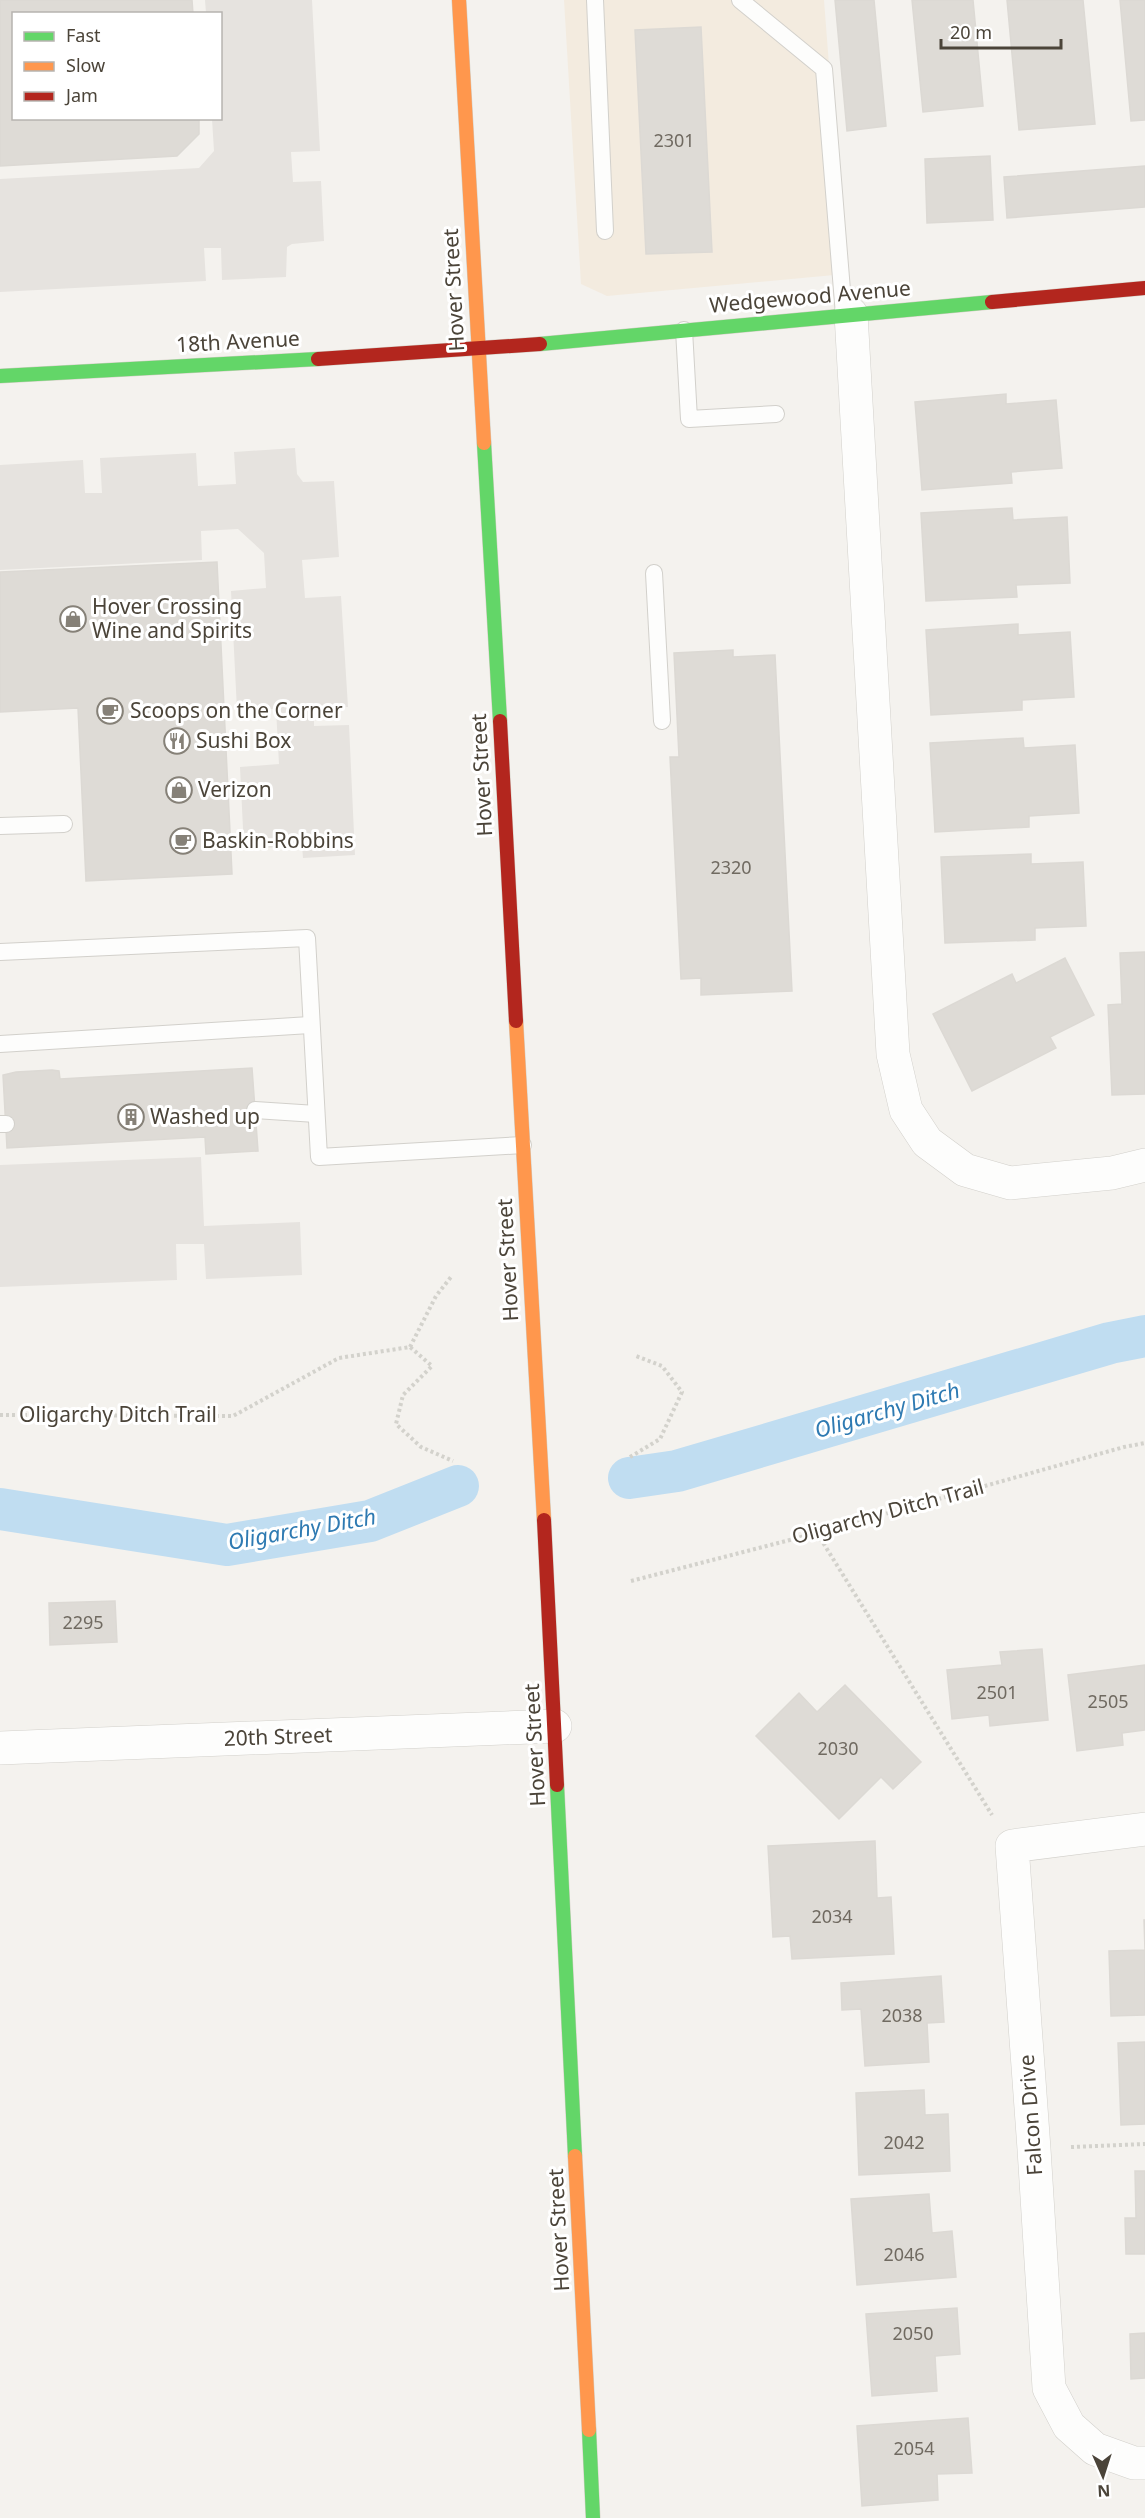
<svg xmlns="http://www.w3.org/2000/svg" width="1145" height="2518" font-family="'Noto Sans',sans-serif">
  <style>
    .commercial { fill: #f3ebdf }
    .parking { fill: #e6e3df }
    .lines { fill: none; stroke-linecap: round; stroke-linejoin: round }
    .canal { stroke: #c0ddf1; stroke-width: 42 }
    .building { fill: #dedbd6; stroke: #dcd9d4; stroke-width: 1.5 }
    .lane-casing { stroke: #d2d0cb; stroke-width: 18 }
    .street-casing { stroke: #d2d0cb; stroke-width: 34 }
    .fast-casing { stroke: #d3cfc5; stroke-width: 15 }
    .slow-casing { stroke: #d3cfc5; stroke-width: 15 }
    .jam-casing { stroke: #d3cfc5; stroke-width: 15 }
    .path { stroke: #d3d2cc; stroke-width: 4; stroke-dasharray: 3 3; stroke-linecap: butt }
    .lane { stroke: #fdfdfc; stroke-width: 16 }
    .street { stroke: #fdfdfc; stroke-width: 33 }
    .fast { stroke: #63d668; stroke-width: 14 }
    .slow { stroke: #ff974d; stroke-width: 14 }
    .jam { stroke: #b3261e; stroke-width: 14 }
    .labels { text-anchor: middle; stroke-width: 6; stroke-linejoin: round; paint-order: stroke }
    .number-label { font-size: 18px; fill: #706a61 }
    .street-label { font-size: 21px; fill: #4b4439; stroke: #fff }
    .poi-label { font-size: 21px; fill: #4b4439; stroke: #fff; text-anchor: start }
    .water-label { font-size: 22px; font-style: italic; fill: #2e7ab2; stroke: #fff }
  </style>
  <rect width="100%" height="100%" fill="#f4f2ee"/>
  <polygon class="commercial" points="564,0 824,0 845,274 607,296 581,284"/>
  <g class="parking">
    <polygon points="205,0 312,0 320,151 291,152 293,182 321,181 324,241 292,244 287,247 286,277 222,280 221,248 204,248 206,281 0,292 0,179 199,168 214,151 212,119 220,118 220,14 206,13"/>
    <polygon points="295,448 297,474 303,482 334,481 339,557 302,560 305,598 341,596 348,707 314,709 314,726 349,725 355,855 303,858 302,846 244,849 240,767 279,764 276,709 237,710 231,591 266,588 264,553 238,529 201,531 202,560 0,570 0,465 83,460 85,493 102,493 100,458 196,453 198,486 236,484 234,452"/>
    <polygon points="201,1157 204,1226 300,1222 302,1275 206,1279 204,1244 176,1244 177,1280 0,1287 0,1165"/>
  </g>
  <g class="lines">
    <g class="canal">
      <polyline points="629,1478 677,1471 1110,1343 1145,1336"/>
      <polyline points="0,1509 227,1545 370,1521 458,1486"/>
    </g>
  </g>
  <g class="building">
    <polygon points="0,0 192,0 193,14 14,14 14,118 199,118 199,134 177,156 0,166"/>
    <polygon points="835,0 874,0 886,126 847,131"/>
    <polygon points="912,0 973,0 983,106 923,112"/>
    <polygon points="1007,0 1083,0 1095,124 1019,130"/>
    <polygon points="1120,0 1145,0 1145,120 1131,121"/>
    <polygon points="701,27 712,252 646,254 635,30"/>
    <polygon points="990,156 993,220 927,223 925,159"/>
    <polygon points="1145,166 1145,207 1007,218 1004,177"/>
    <polygon points="1006,394 1006,404 1056,400 1062,468 1011,472 1012,483 922,490 915,402"/>
    <polygon points="1012,508 1013,520 1067,517 1070,583 1016,585 1017,597 926,601 921,513"/>
    <polygon points="217,562 232,874 86,881 78,708 0,712 0,572"/>
    <polygon points="1018,624 1018,635 1070,632 1074,697 1022,700 1022,710 931,715 926,630"/>
    <polygon points="733,650 733,657 775,655 792,991 701,995 701,978 681,979 670,757 679,757 674,653"/>
    <polygon points="1023,738 1024,748 1075,745 1079,813 1029,816 1029,827 935,832 930,743"/>
    <polygon points="1031,854 1031,864 1083,862 1086,926 1035,928 1035,940 945,943 941,857"/>
    <polygon points="1145,952 1145,1094 1112,1095 1108,1005 1122,1004 1120,953"/>
    <polygon points="1065,958 1094,1015 1050,1037 1056,1048 972,1091 933,1014 1012,974 1016,983"/>
    <polygon points="252,1068 258,1151 206,1154 205,1137 7,1148 3,1075 16,1072 52,1070 59,1071 60,1079"/>
    <polygon points="115,1601 117,1642 50,1645 49,1603"/>
    <polygon points="1042,1649 1048,1720 990,1726 989,1715 952,1719 947,1670 1002,1665 1000,1652"/>
    <polygon points="1145,1665 1145,1730 1122,1733 1123,1745 1077,1751 1068,1675"/>
    <polygon points="845,1685 921,1762 893,1789 881,1777 839,1819 756,1736 799,1693 817,1712"/>
    <polygon points="875,1841 877,1898 891,1897 894,1954 792,1959 790,1936 773,1937 768,1846"/>
    <polygon points="1144,1920 1145,1920 1145,2015 1111,2016 1109,1951 1145,1950"/>
    <polygon points="941,1976 944,2022 927,2023 929,2062 865,2066 861,2009 842,2010 841,1983"/>
    <polygon points="1145,2042 1145,2124 1121,2125 1118,2043"/>
    <polygon points="924,2090 925,2115 948,2114 950,2171 859,2175 856,2093"/>
    <polygon points="1135,2171 1145,2171 1145,2254 1126,2254 1125,2218 1136,2218"/>
    <polygon points="929,2194 932,2233 952,2231 956,2277 857,2285 851,2199"/>
    <polygon points="957,2308 960,2354 935,2356 937,2391 872,2396 866,2314"/>
    <polygon points="1145,2333 1145,2378 1131,2379 1130,2334"/>
    <polygon points="968,2418 972,2473 937,2474 938,2500 862,2506 857,2426"/>
  </g>
  <g class="lines">
    <g class="lane-casing">
      <g id="lane">
        <polyline points="595,0 605,231"/>
        <polyline points="740,0 824,69 844,315"/>
        <polyline points="684,330 689,419 776,414"/>
        <polyline points="654,573 662,721"/>
        <polyline points="0,826 64,824"/>
        <polyline points="0,952 307,938 319,1157 523,1145"/>
        <polyline points="0,1044 310,1025"/>
        <polyline points="255,1110 316,1114"/>
        <polyline points="0,1124 6,1124"/>
      </g>
    </g>
    <g class="street-casing">
      <g id="street">
        <polyline points="851,314 893,1054 906,1110 927,1142 965,1170 1010,1183 1112,1173 1145,1165"/>
        <polyline points="0,1748 555,1726"/>
        <polyline points="1145,1829 1012,1846 1034,2149 1049,2388 1069,2426 1095,2449 1134,2463 1145,2463"/>
      </g>
    </g>
    <g class="fast-casing">
      <g id="fast">
        <polyline points="540,344 992,302"/>
        <polyline points="0,376 318,359"/>
        <polyline points="484,443 500,721"/>
        <polyline points="557,1785 575,2156"/>
        <polyline points="589,2430 593,2518"/>
      </g>
    </g>
    <g class="slow-casing">
      <g id="slow">
        <polyline points="459,0 484,443"/>
        <polyline points="516,1021 544,1520"/>
        <polyline points="575,2156 589,2430"/>
      </g>
    </g>
    <g class="jam-casing">
      <g id="jam">
        <polyline points="992,302 1145,288"/>
        <polyline points="318,359 540,344"/>
        <polyline points="500,721 516,1021"/>
        <polyline points="544,1520 557,1785"/>
      </g>
    </g>
    <g class="path">
      <polyline points="410,1347 436,1296 451,1277"/>
      <polyline points="0,1415 233,1416 339,1358 410,1347 432,1366 403,1395 396,1424 421,1447 453,1461"/>
      <polyline points="630,1457 660,1439 682,1392 662,1366 636,1356"/>
      <polyline points="817,1533 992,1815"/>
      <polyline points="631,1581 817,1533 1124,1447 1145,1443"/>
      <polyline points="1071,2147 1145,2144"/>
    </g>
    <use href="#lane" class="lane"/>
    <use href="#street" class="street"/>
    <use href="#fast" class="fast"/>
    <use href="#slow" class="slow"/>
    <use href="#jam" class="jam"/>
  </g>
  <defs>
    <g id="shop-ring" transform="scale(1.35)"><circle r="9.5" fill="#fff" stroke="#868178" stroke-width="1.5"/><path d="M-5-2.5h2.3a2.7 3.5 0 0 1 5.4 0H5L5.5 6h-11ZM-1.5-2.5h3a1.5 2.3 0 0 0-3 0Z" fill="#868178"/></g>
    <g id="cafe-ring" transform="scale(1.35)"><circle r="9.5" fill="#fff" stroke="#868178" stroke-width="1.5"/><path d="M-5.5-4.5H6V0H3Q3 3.5 0 3.5H-2.5Q-5.5 3.5-5.5 0ZM3-3.2v2h1.7v-2ZM-6 4.5H4V6H-6Z" fill="#868178"/></g>
    <g id="restaurant-ring" transform="scale(1.35)"><circle r="9.5" fill="#fff" stroke="#868178" stroke-width="1.5"/><path d="M-5-6h1v4h1v-4h1v4h1v-4h1v5L-1.5 .5V6h-2V.5L-5-1ZM5-6V6H3V1.5H1.5Q1.5-4 5-6Z" fill="#868178"/></g>
    <g id="building-ring" transform="scale(1.35)"><circle r="9.5" fill="#fff" stroke="#868178" stroke-width="1.5"/><path d="M-4-6H4V6H1V3H-1V6H-4ZM-2.5-4.3h1.7v1.8h-1.7ZM.8-4.3h1.7v1.8H.8ZM-2.5-1h1.7V.8h-1.7ZM.8-1h1.7V.8H.8Z" fill="#868178"/></g>
  </defs>
  <g fill-rule="evenodd">
    <use href="#shop-ring" x="73" y="619"/>
    <use href="#cafe-ring" x="110" y="711"/>
    <use href="#restaurant-ring" x="177" y="741"/>
    <use href="#shop-ring" x="179" y="790"/>
    <use href="#cafe-ring" x="183" y="841"/>
    <use href="#building-ring" x="131" y="1117"/>
  </g>
  <g class="labels">
    <g class="number-label">
      <text x="674" y="147">2301</text>
      <text x="731" y="874">2320</text>
      <text x="83" y="1629">2295</text>
      <text x="997" y="1699">2501</text>
      <text x="1108" y="1708">2505</text>
      <text x="838" y="1755">2030</text>
      <text x="832" y="1923">2034</text>
      <text x="902" y="2022">2038</text>
      <text x="904" y="2149">2042</text>
      <text x="904" y="2261">2046</text>
      <text x="913" y="2340">2050</text>
      <text x="914" y="2455">2054</text>
    </g>
    <g class="street-label">
      <text transform="translate(454 290) rotate(-93)" y="7">Hover Street</text>
      <text transform="translate(810 297) rotate(-5)" y="7">Wedgewood Avenue</text>
      <text transform="translate(238 342) rotate(-3)" y="7">18th Avenue</text>
      <text transform="translate(482 775) rotate(-93)" y="7">Hover Street</text>
      <text transform="translate(508 1260) rotate(-93)" y="7">Hover Street</text>
      <text x="118" y="1422">Oligarchy Ditch Trail</text>
      <text transform="translate(888 1512) rotate(-15)" y="7">Oligarchy Ditch Trail</text>
      <text transform="translate(278 1737) rotate(-2)" y="7">20th Street</text>
      <text transform="translate(535 1745) rotate(-93)" y="7">Hover Street</text>
      <text transform="translate(1031 2115) rotate(-94)" y="7">Falcon Drive</text>
      <text transform="translate(559 2230) rotate(-93)" y="7">Hover Street</text>
    </g>
    <g class="poi-label">
      <text x="92" y="614">Hover Crossing<tspan x="92" dy="24">Wine and Spirits</tspan></text>
      <text x="130" y="718">Scoops on the Corner</text>
      <text x="196" y="748">Sushi Box</text>
      <text x="198" y="797">Verizon</text>
      <text x="202" y="848">Baskin-Robbins</text>
      <text x="150" y="1124">Washed up</text>
    </g>
    <g class="water-label">
      <text transform="translate(887 1410) rotate(-16)" y="8">Oligarchy Ditch</text>
      <text transform="translate(302 1529) rotate(-10)" y="8">Oligarchy Ditch</text>
    </g>
  </g>
  <rect x="12" y="12" width="210" height="108" fill="#ffffff" stroke="#b7b4b0" stroke-width="1.5"/>
  <rect x="24" y="32" width="30" height="9" fill="#63d668" stroke="#b7b4b0" stroke-width="1.5"/>
  <text x="66" y="42" font-size="18" fill="#4b4439">Fast</text>
  <rect x="24" y="62" width="30" height="9" fill="#ff974d" stroke="#b7b4b0" stroke-width="1.5"/>
  <text x="66" y="72" font-size="18" fill="#4b4439">Slow</text>
  <rect x="24" y="92" width="30" height="9" fill="#b3261e" stroke="#b7b4b0" stroke-width="1.5"/>
  <text x="66" y="102" font-size="18" fill="#4b4439">Jam</text>
  <g transform="translate(1103 2476) rotate(177)" stroke="#ffffff" stroke-width="4.5" paint-order="stroke">
  <path d="M0-4.5L10 22L0 15L-10 22Z" fill="#4b4439"/>
  <text y="-9" font-size="16" font-weight="bold" text-anchor="middle" fill="#4b4439">N</text>
  </g>
  <path d="M941 39v9h120v-9" fill="none" stroke="#4b4439" stroke-width="3"/>
  <text x="950" y="39" font-size="18" fill="#4b4439" stroke="#ffffff" stroke-width="4.5" paint-order="stroke">20 m</text>
</svg>
